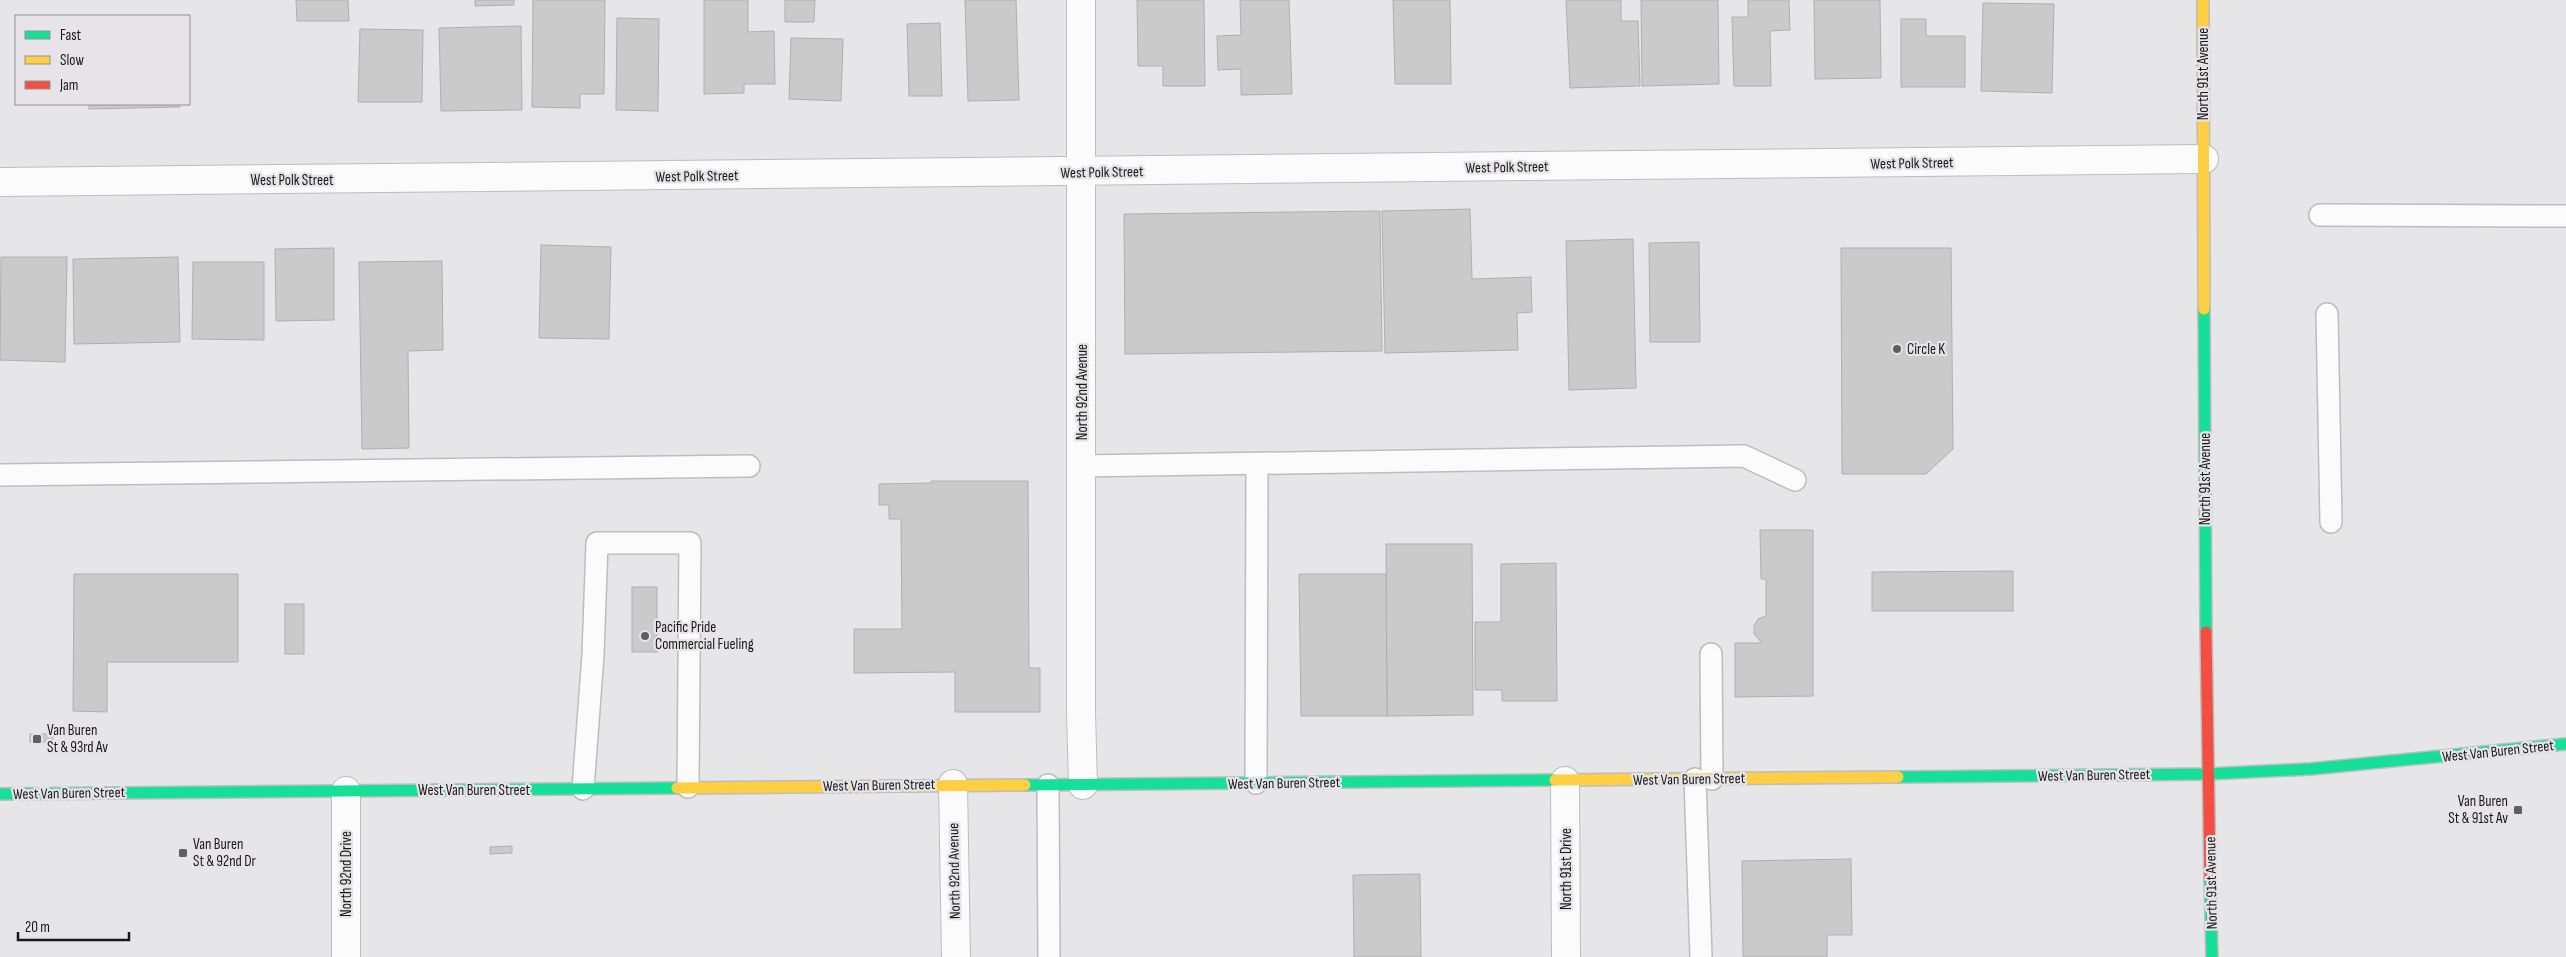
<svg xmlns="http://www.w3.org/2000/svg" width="2566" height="957" font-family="'Sofia Sans Condensed',sans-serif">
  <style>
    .building { fill: #cbcacb; stroke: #b0afb0 }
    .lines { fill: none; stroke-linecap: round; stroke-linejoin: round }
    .lane-casing { stroke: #bebdbe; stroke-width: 24 }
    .street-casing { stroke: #bebdbe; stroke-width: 30 }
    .fast-casing { stroke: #bebdbe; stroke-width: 14 }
    .slow-casing { stroke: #bebdbe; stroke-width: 14 }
    .jam-casing { stroke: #bebdbe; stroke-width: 14 }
    .lane { stroke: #fbfbfb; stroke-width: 21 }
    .street { stroke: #fbfbfb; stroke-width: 28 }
    .fast { stroke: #16e098; stroke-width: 11 }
    .slow { stroke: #ffcf43; stroke-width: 11 }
    .jam { stroke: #f24e42; stroke-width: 11 }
    .poi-dot { fill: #606061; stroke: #e6e4e8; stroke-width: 2 }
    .labels { text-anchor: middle; stroke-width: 4.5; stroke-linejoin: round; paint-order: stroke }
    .street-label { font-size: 15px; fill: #181819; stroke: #e6e4e8 }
    .poi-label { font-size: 15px; fill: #181819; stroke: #e6e4e8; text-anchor: start }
  </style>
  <rect width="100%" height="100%" fill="#e6e5e7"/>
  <g class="building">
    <polygon points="296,0 348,0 349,21 297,21"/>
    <polygon points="475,0 514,0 514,5 475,6"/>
    <polygon points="533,0 605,0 604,94 580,94 580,108 532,107"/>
    <polygon points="704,0 748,0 748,32 774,31 775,84 744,84 744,93 704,94"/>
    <polygon points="785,0 815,0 814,22 785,22"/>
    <polygon points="965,0 1016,0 1019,100 968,101"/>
    <polygon points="1137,0 1204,0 1205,86 1163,86 1163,66 1138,66"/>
    <polygon points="1240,0 1289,0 1292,94 1241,95 1241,69 1218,70 1217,36 1241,35"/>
    <polygon points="1393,0 1450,0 1451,84 1395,84"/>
    <polygon points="1566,0 1621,0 1621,21 1638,21 1640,86 1570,88"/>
    <polygon points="1641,0 1718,0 1719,84 1642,86"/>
    <polygon points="1748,0 1789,0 1790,30 1770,31 1771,86 1734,86 1732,17 1748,17"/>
    <polygon points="1814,0 1880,0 1881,78 1815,79"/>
    <polygon points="1983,3 2054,4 2052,93 1981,91"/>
    <polygon points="617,18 659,19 658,111 616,110"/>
    <polygon points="1901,19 1926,19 1926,36 1965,36 1965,87 1901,87"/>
    <polygon points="940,23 942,96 909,96 907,24"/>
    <polygon points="521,26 522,110 441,111 439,28"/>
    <polygon points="360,29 423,30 422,102 358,102"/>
    <polygon points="791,38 843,39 841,101 789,99"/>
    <polygon points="89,104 180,104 180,107 89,109"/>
    <polygon points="1470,209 1472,279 1531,277 1532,312 1517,313 1518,350 1385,353 1382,211"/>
    <polygon points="1380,211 1382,351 1125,354 1124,214"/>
    <polygon points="1633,239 1636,388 1569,390 1566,241"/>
    <polygon points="1699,242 1700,342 1650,342 1649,243"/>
    <polygon points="541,245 611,247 609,339 539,338"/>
    <polygon points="334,248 334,320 276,321 275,249"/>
    <polygon points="1841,248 1951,248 1953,449 1926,474 1842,474"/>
    <polygon points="1,257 67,257 65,362 0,360"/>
    <polygon points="178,257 180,342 74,344 73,259"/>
    <polygon points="442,261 443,350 408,351 409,448 362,449 359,262"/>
    <polygon points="193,262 264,262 264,340 192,339"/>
    <polygon points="931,481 1028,481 1029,668 1040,668 1040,712 955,712 955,672 854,673 854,629 902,629 901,519 889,519 889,505 879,505 879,484 931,483"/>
    <polygon points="1760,530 1813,530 1813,696 1735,697 1735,643 1762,643 1754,634 1754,626 1758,619 1766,616 1766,579 1761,579"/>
    <polygon points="1386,544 1472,544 1473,715 1387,716"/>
    <polygon points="1556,563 1557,701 1502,701 1502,690 1475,690 1475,622 1501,622 1501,564"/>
    <polygon points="2013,571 2013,611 1872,611 1872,572"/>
    <polygon points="74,574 238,574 238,662 107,662 107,712 73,711"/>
    <polygon points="1299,574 1386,574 1387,716 1301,716"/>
    <rect x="632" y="587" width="25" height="65"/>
    <rect x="285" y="604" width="19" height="50"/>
    <rect x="30" y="734" width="23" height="8"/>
    <polygon points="512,846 512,853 490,854 490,847"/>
    <polygon points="1851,859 1852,935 1827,935 1827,957 1743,957 1742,861"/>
    <polygon points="1420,874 1421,957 1354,957 1353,875"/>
  </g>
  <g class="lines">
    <g class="lane-casing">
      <g id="lane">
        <polyline points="2320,215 2566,216"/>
        <polyline points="2327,314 2331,522"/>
        <polyline points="1081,466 1744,456 1795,480"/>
        <polyline points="0,475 749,466"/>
        <polyline points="1711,654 1712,779"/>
        <polyline points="1695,779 1701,957"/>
        <polyline points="1256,783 1257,464"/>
        <polyline points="1048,785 1049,957"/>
        <polyline points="583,789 593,655 597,543 690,543 688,787"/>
      </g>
    </g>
    <g class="street-casing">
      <g id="street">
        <polyline points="1081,0 1081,713 1083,785"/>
        <polyline points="0,182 2204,159"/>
        <polyline points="1565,781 1566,957"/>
        <polyline points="953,784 956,957"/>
        <polyline points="346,791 346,957"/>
      </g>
    </g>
    <g class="fast-casing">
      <g id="fast">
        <polyline points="2204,309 2206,632"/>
        <polyline points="1898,777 2208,774 2310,769 2566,744"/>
        <polyline points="1025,785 1555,780"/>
        <polyline points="0,794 677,788"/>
        <polyline points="2210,878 2212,957"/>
      </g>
    </g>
    <g class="slow-casing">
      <g id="slow">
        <polyline points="2203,0 2204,309"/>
        <polyline points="1555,780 1898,777"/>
        <polyline points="677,788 1025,785"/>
      </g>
    </g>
    <g class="jam-casing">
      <polyline id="jam" points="2206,632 2210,878"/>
    </g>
    <use href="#lane" class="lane"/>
    <use href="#street" class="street"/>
    <use href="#fast" class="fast"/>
    <use href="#slow" class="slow"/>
    <use href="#jam" class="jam"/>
  </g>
  <g class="poi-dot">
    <circle cx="1897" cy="349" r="5"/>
    <circle cx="645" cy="636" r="5"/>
    <rect x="32" y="734" width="10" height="10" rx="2.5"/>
    <rect x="2513" y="805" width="10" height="10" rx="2.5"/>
    <rect x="178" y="848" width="10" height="10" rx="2.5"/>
  </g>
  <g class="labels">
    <g class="street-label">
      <text transform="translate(2203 74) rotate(-90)" y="5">North 91st Avenue</text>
      <text transform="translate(1912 163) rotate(-1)" y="5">West Polk Street</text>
      <text transform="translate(1507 167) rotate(-1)" y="5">West Polk Street</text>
      <text transform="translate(1102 172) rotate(-1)" y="5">West Polk Street</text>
      <text transform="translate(697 176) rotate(-1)" y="5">West Polk Street</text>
      <text x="292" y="185">West Polk Street</text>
      <text transform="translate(1082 392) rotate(-90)" y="5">North 92nd Avenue</text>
      <text transform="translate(2205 479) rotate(-90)" y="5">North 91st Avenue</text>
      <text transform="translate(2498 751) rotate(-6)" y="5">West Van Buren Street</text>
      <text transform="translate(2094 775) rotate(-1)" y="5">West Van Buren Street</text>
      <text transform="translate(1689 779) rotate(-1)" y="5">West Van Buren Street</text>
      <text transform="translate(1284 783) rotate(-1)" y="5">West Van Buren Street</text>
      <text transform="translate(879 785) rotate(-1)" y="5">West Van Buren Street</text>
      <text x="474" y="795">West Van Buren Street</text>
      <text transform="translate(69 793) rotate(-1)" y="5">West Van Buren Street</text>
      <text transform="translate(1566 869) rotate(-90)" y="5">North 91st Drive</text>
      <text transform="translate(954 871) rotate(-91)" y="5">North 92nd Avenue</text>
      <text transform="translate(346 874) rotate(-90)" y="5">North 92nd Drive</text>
      <text transform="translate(2211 883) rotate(-91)" y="5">North 91st Avenue</text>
    </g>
    <g class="poi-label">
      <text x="1907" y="354">Circle K</text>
      <text x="655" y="632">Pacific Pride<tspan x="655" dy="17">Commercial Fueling</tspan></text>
      <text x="47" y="735">Van Buren<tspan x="47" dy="17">St &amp; 93rd Av</tspan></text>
      <text x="2508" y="806" text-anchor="end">Van Buren<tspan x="2508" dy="17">St &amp; 91st Av</tspan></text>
      <text x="193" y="849">Van Buren<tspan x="193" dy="17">St &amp; 92nd Dr</tspan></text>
    </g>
  </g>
  <rect x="15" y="15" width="175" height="90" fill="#e6e4e8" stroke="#949295"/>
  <rect x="25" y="31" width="25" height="8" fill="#16e098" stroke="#949295"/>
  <text x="60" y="40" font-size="15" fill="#181819">Fast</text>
  <rect x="25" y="56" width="25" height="8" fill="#ffcf43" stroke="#949295"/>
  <text x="60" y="65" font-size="15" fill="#181819">Slow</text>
  <rect x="25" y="81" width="25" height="8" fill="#f24e42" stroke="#949295"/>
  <text x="60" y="90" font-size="15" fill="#181819">Jam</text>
  <path d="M18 932v8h111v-8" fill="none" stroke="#181819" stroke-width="2.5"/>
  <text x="25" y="932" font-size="15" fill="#181819" stroke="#e6e4e8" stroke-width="4" paint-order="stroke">20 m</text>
</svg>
